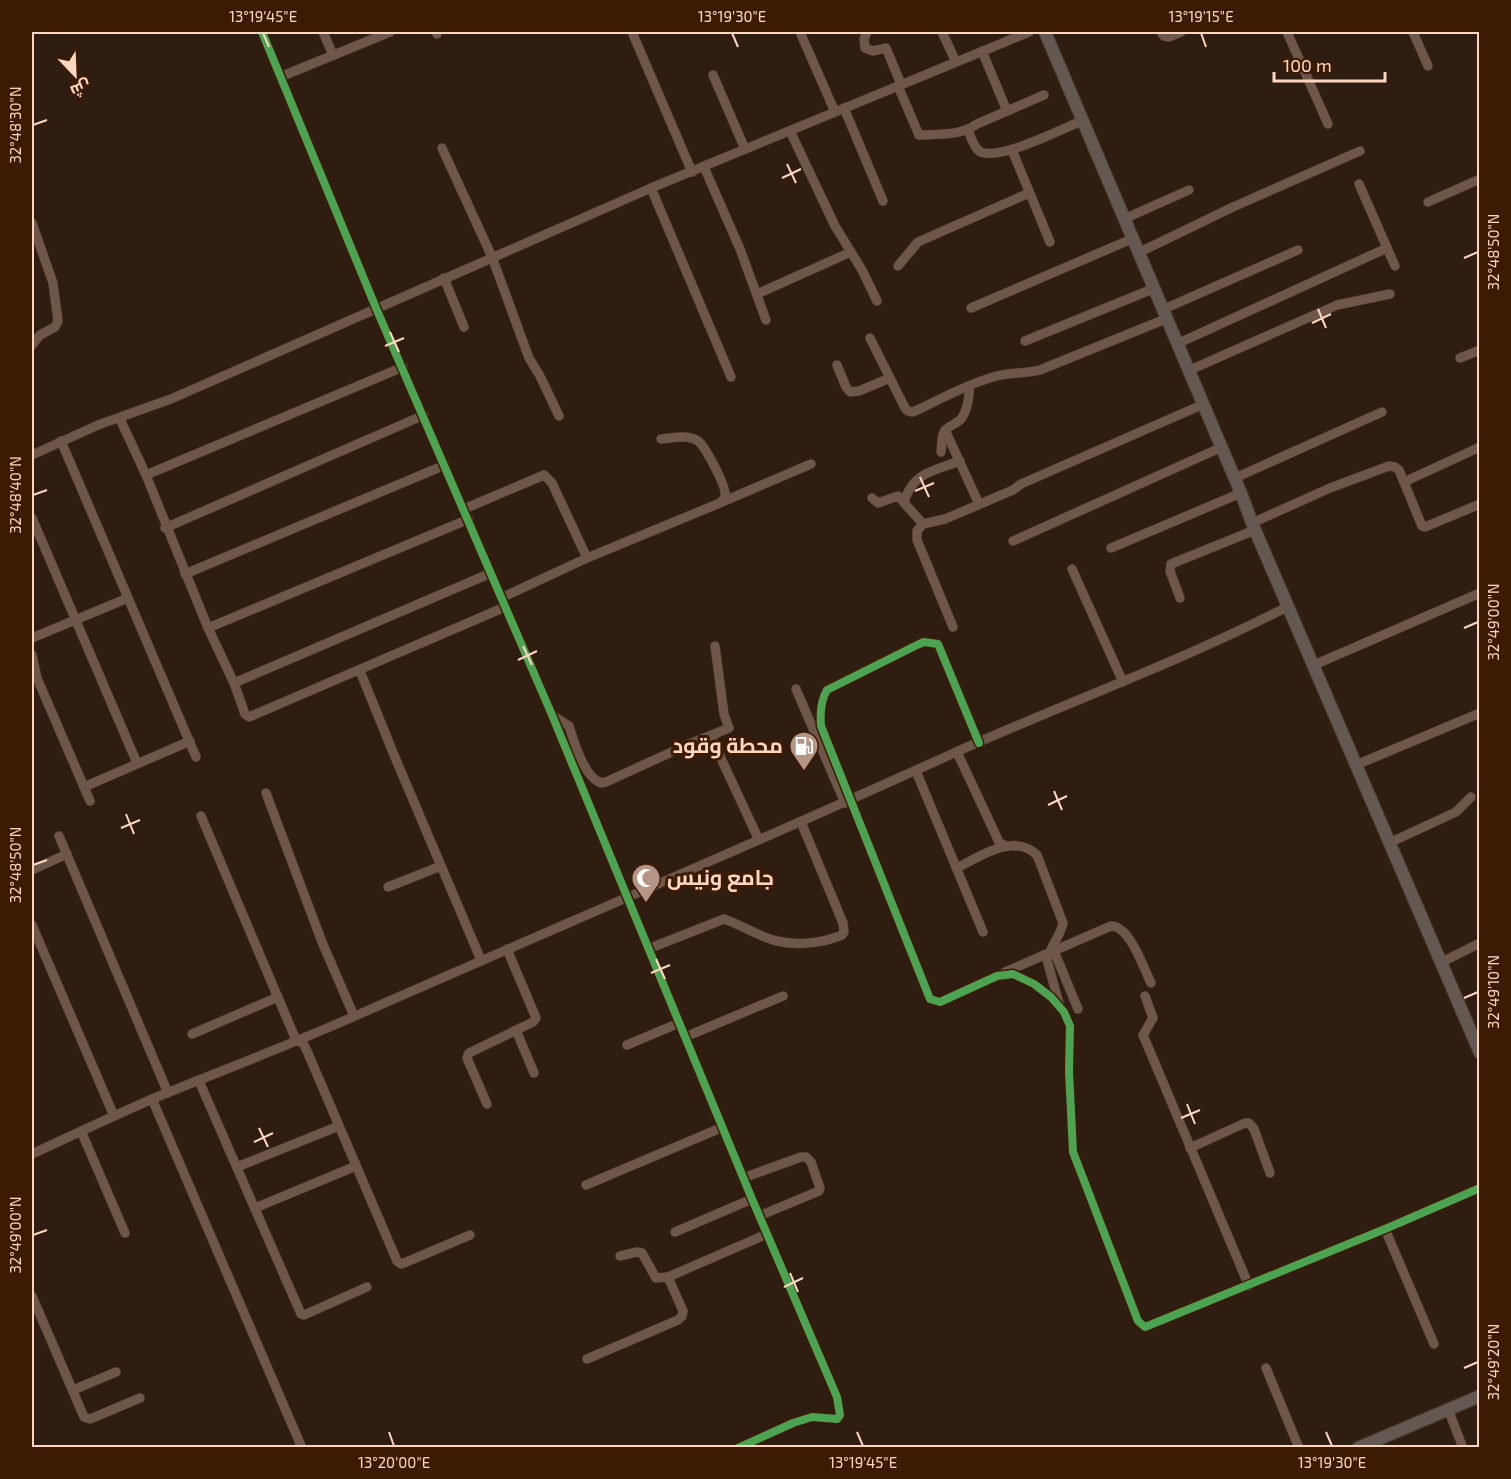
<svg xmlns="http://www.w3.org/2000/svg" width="1511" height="1479" font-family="'Exo 2',Cairo,sans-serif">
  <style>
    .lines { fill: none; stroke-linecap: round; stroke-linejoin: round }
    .minor-casing { stroke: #48372d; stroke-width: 10 }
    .major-casing { stroke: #48372d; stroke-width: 14 }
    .minor { stroke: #6e5748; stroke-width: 9 }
    .major { stroke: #645952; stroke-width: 12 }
    .cycleway-casing { stroke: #3d1a04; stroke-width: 11 }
    .cycleway { stroke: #4ca352; stroke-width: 8 }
    .ticks { fill: none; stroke: #fdd6c0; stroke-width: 2 }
    .labels { text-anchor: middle; stroke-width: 6; stroke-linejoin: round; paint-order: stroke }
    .poi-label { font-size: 21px; font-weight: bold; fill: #fdd6c0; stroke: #3d1a04; text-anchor: end }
    .neatline { fill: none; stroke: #fdd6c0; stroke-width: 2 }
    .ticks-label { font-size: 15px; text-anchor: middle; fill: #fdd6c0 }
  </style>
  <rect width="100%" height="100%" fill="#301d11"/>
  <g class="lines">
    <g class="minor-casing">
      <g id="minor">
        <polyline points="262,32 376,308 552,715 752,1199 837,1397 840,1415 837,1419 812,1417 793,1423 738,1448"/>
        <polyline points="323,32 333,55"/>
        <polyline points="436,32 437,34"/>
        <polyline points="632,32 692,172"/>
        <polyline points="800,32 835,112"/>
        <polyline points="867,32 864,39 865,48 873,51 886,48 901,84"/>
        <polyline points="942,32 956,62"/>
        <polyline points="1161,32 1164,36 1169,37 1181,32"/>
        <polyline points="1287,32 1328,124"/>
        <polyline points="1413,32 1428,66"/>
        <polyline points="982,51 1007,111"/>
        <polyline points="713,75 745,149"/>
        <polyline points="280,77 390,32"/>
        <path d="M 898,86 L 919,135 C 940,134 960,136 977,124 L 1044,95"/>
        <polyline points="844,108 883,201"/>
        <path d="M 968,130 C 971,137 973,146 979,151 C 996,163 1064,128 1084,120"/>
        <polyline points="790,131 835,226 862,270 877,301"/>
        <polyline points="442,148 492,257 529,358 540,376 559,416"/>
        <polyline points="1012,150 1050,242"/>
        <polyline points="704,167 740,249 766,320"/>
        <polyline points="1359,184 1395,266"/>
        <polyline points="651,188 731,377"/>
        <polyline points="1428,202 1480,179"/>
        <polyline points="1126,218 1189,190"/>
        <polyline points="32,223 53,283 58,321 55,327 40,335 32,345"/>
        <polyline points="1140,252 1233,207 1360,151"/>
        <polyline points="898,266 918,242 1029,193"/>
        <polyline points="444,278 464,327"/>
        <polyline points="757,294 851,252"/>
        <polyline points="971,308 1134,238"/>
        <polyline points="1164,309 1298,250"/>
        <path d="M 870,338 L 905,408 L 908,411 L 913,412 C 939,400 965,385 993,377 C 1008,372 1025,374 1040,370 L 1168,318"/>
        <polyline points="1025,341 1155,288"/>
        <polyline points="1179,343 1387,248"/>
        <polyline points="1460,358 1480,350"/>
        <polyline points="837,365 846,387 850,392 859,391 890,378"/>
        <polyline points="1190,370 1337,305 1390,294"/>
        <polyline points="120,419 146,475 208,628 469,519"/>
        <polyline points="945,430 979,504"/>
        <polyline points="61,441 196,757"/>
        <path d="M 941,452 C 942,446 941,437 944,432 C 947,426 955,425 960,420 C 967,413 970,395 969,386"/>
        <polyline points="32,455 98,425 171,399 651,188 1029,32"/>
        <polyline points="146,475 403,367"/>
        <polyline points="1235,478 1382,412"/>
        <polyline points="1404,482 1480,447"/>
        <polyline points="872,498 878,503 898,496 923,524"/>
        <polyline points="722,502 811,464"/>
        <path d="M 904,502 C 913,472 934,471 960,461"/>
        <polyline points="464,509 544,475 552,483 587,558"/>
        <polyline points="32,518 137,763"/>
        <polyline points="1252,523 1330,488 1389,466 1395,467 1399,470 1422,526 1425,527 1480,504"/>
        <polyline points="165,528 424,415"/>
        <polyline points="1013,541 1222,447"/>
        <polyline points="1111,548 1241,493"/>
        <polyline points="1072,569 1123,682"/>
        <polyline points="185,574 445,465"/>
        <path d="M 501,598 L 587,558 L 720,503 C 721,502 725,498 725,496 C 727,487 705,446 698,441 C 688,434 672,438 661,439"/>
        <polyline points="1180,598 1170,571 1171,564 1255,530"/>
        <polyline points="953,627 917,540 917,531 923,524 945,519 1013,490 1021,484 1204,404"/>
        <polyline points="208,628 234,683 245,714 249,717 505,607"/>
        <polyline points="32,638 128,598"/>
        <polyline points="32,655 37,678 90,801"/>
        <polyline points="1314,665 1480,593"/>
        <polyline points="360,671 394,755 481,960"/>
        <polyline points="234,683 491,573"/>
        <polyline points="796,689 845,803"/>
        <path d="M 552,715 L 569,726 C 574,742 584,777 601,783 L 606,782 L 687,745 L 729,728 L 724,714 L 715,646"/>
        <polyline points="711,737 759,840"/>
        <path d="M 979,743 L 938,644 L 924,642 L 917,645 L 827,690 C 821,700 820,714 821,726 L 930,999 L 940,1002 L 997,976 L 1013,974 L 1034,984 L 1051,997 L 1064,1012 L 1070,1026 L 1069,1071 L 1073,1152 L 1138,1321 L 1145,1327 L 1385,1229 L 1480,1188"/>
        <polyline points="957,752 999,842 1004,845"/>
        <polyline points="1356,765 1480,713"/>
        <polyline points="916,771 983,932"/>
        <polyline points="84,787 190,741"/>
        <polyline points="266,793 322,942 354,1016"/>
        <polyline points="201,816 296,1040 303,1043 307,1051 397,1261 401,1264 404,1263 470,1235"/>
        <polyline points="59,836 168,1093"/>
        <polyline points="1389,843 1456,812 1471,797"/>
        <path d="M 957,868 C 979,857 1014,832 1037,855 L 1063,923 C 1060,937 1050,947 1047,960 L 1059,1003"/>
        <polyline points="32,870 67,854"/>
        <polyline points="388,887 441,866"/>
        <polyline points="32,925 114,1116"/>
        <path d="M 648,949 L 724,919 C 742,925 759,937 777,941 C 798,946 823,943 842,935 L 844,932 L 843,923 L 801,822"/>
        <polyline points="1054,951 1078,1009"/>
        <polyline points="1440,963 1480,943"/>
        <path d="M 1005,972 L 1111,926 C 1130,926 1143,967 1151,983"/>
        <polyline points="1145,996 1153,1018 1143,1035 1249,1286"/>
        <polyline points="516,1030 534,1073"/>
        <polyline points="192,1034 278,997"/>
        <polyline points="685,1037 783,996"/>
        <polyline points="627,1045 679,1023"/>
        <polyline points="199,1081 301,1314 304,1315 367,1287"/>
        <polyline points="152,1099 302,1448"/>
        <polyline points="487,1104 467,1058 469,1053 533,1022 536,1018 507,949"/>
        <polyline points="81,1131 125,1233"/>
        <polyline points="1190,1148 1245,1123 1249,1123 1254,1129 1270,1173"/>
        <path d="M 32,1154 C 73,1135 115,1115 157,1097 C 223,1070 290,1045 355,1016 C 555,928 756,843 954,753 C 1065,703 1180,662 1289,606"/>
        <polyline points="237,1167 339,1126"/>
        <polyline points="743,1178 801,1157 806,1157 811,1162 820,1188 819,1191 759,1216"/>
        <polyline points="586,1185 723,1127"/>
        <polyline points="255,1208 356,1166"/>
        <polyline points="1385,1229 1434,1344"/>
        <polyline points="675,1232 752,1199"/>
        <polyline points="620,1256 637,1252 642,1253 656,1278 668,1277"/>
        <polyline points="32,1296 84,1417 90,1419 140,1398"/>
        <polyline points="587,1359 678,1320 682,1316 683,1311 668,1277 767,1234"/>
        <polyline points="1266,1368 1299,1448"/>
        <polyline points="73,1390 116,1372"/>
        <polyline points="1448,1409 1463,1448"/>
      </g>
    </g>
    <g class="major-casing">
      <g id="major">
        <polyline points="1045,32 1241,493 1252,523 1480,1053"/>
        <polyline points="1358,1448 1480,1396"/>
      </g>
    </g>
    <use href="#minor" class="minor"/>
    <use href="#major" class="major"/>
    <g class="cycleway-casing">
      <g id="cycleway">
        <polyline points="262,32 376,308 552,715 752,1199 837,1397 840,1415 837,1419 812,1417 793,1423 738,1448"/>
        <path d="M 979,743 L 938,644 L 924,642 L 917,645 L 827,690 C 821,700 820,714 821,726 L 930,999 L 940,1002 L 997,976 L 1013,974 L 1034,984 L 1051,997 L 1064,1012 L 1070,1026 L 1069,1071 L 1073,1152 L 1138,1321 L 1145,1327 L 1385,1229 L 1480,1188"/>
      </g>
    </g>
    <use href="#cycleway" class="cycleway"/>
  </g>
  <path class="ticks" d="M 263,33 L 269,47M 732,33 L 738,47M 1201,33 L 1206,47M 33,125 L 47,120M 787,164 L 796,183M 782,178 L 801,169M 1464,258 L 1478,252M 1318,309 L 1326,328M 1312,323 L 1331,314M 390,332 L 399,352M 385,346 L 404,338M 920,477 L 929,497M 915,491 L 934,483M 33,495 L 47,490M 1464,628 L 1478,622M 523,646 L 532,665M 518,660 L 537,651M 1054,791 L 1062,810M 1048,805 L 1067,796M 126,814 L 134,834M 121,828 L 140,820M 33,865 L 47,860M 656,959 L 665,979M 651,973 L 670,965M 1464,998 L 1478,992M 1187,1104 L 1195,1124M 1181,1118 L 1200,1110M 259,1128 L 268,1147M 254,1142 L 273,1133M 33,1235 L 47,1230M 790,1273 L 798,1292M 784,1287 L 803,1278M 1464,1368 L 1478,1362M 389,1432 L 394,1446M 857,1432 L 863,1446M 1326,1432 L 1332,1446"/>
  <defs>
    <g id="fuel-pin" transform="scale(1.5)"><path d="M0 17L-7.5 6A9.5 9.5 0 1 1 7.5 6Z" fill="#b59583" stroke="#3d1a04"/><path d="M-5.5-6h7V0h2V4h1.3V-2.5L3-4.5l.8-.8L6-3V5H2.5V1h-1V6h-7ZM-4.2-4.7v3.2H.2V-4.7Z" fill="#fff"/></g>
    <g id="mosque-pin" transform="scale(1.5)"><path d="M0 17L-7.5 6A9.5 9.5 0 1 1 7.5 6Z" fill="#b59583" stroke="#3d1a04"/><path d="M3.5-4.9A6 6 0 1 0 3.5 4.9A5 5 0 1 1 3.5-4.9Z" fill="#fff"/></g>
  </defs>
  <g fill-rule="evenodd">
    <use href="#fuel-pin" x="804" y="746"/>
    <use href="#mosque-pin" x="646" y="878"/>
  </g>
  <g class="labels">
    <g class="poi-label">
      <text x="783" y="753">محطة وقود</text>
      <text x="667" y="885" text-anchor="start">جامع ونيس</text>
    </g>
  </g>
  <rect width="1511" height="1479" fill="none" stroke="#3d1a04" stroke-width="66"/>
  <g transform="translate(75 75) rotate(157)" stroke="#3d1a04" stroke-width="4.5" paint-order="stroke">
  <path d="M0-4.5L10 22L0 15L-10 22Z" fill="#fdd6c0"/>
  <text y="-9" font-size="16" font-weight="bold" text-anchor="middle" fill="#fdd6c0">ش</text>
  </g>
  <path d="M1274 72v9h111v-9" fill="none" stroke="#fdd6c0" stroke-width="3"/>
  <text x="1283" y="72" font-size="18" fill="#fdd6c0" stroke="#3d1a04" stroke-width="4.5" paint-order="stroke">100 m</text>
  <rect x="33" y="33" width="1445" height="1413" class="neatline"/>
  <g class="ticks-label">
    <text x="263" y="22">13°19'45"E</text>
    <text x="732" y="22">13°19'30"E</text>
    <text x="1201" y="22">13°19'15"E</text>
    <text transform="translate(16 125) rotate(-90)" y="5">32°48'30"N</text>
    <text transform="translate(1494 252) rotate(-90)" y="5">32°48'50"N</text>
    <text transform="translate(16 495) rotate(-90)" y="5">32°48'40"N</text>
    <text transform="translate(1494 622) rotate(-90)" y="5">32°49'00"N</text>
    <text transform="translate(16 865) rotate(-90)" y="5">32°48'50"N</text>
    <text transform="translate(1494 992) rotate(-90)" y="5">32°49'10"N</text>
    <text transform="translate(16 1235) rotate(-90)" y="5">32°49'00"N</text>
    <text transform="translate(1494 1362) rotate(-90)" y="5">32°49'20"N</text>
    <text x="394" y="1468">13°20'00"E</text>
    <text x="863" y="1468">13°19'45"E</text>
    <text x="1332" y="1468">13°19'30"E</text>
  </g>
</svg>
